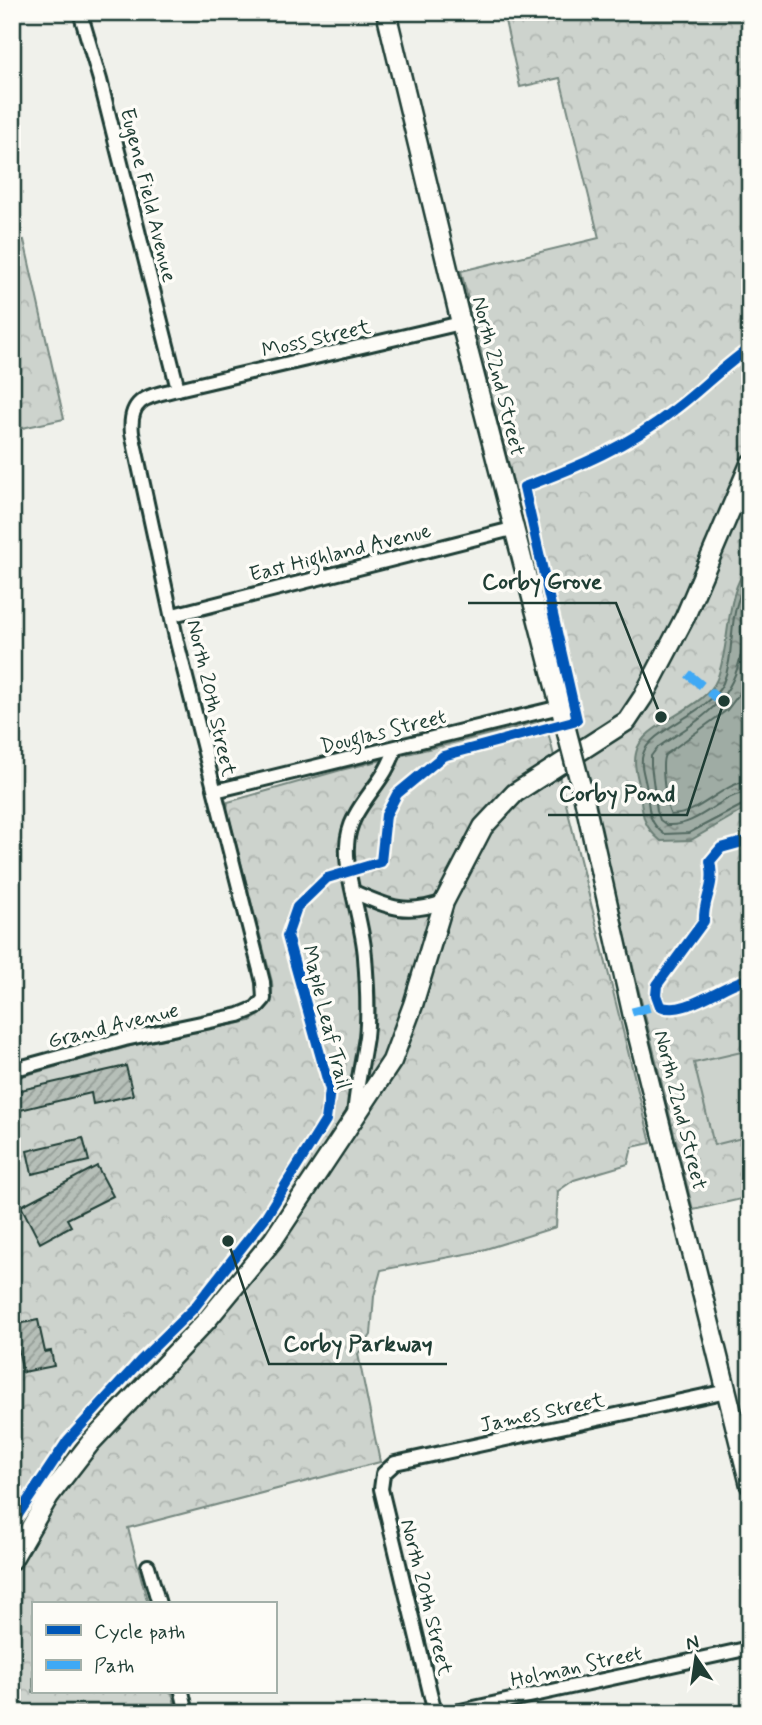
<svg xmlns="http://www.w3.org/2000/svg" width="762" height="1725" font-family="Mynerve,sans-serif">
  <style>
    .forest { fill: url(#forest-crowns); stroke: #768880; stroke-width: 2 }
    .pitch { fill: #cdd3cd; stroke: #768880; stroke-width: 2 }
    .water { fill: url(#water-ripples); stroke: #6c8077; stroke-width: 2 }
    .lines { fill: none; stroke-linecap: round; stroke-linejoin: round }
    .shore { stroke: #526961; stroke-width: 2 }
    .building { fill: url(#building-hatch); stroke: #1f3d34; stroke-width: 2 }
    .street-casing { stroke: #1f3d34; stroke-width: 18 }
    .secondary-casing { stroke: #1f3d34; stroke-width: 23 }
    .street { stroke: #fdfcf7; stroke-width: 12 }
    .secondary { stroke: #fdfcf7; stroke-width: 18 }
    .secondary-bridge-casing { stroke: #1f3d34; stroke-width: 23; stroke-linecap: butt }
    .secondary-bridge { stroke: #fdfcf7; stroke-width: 18 }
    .quiet { stroke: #3fa9f5; stroke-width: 9; stroke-dasharray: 18 9; stroke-linecap: butt }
    .cycleway-casing { stroke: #fdfcf7; stroke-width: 15 }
    .cycleway { stroke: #0057b8; stroke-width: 10 }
    .labels { text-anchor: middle; stroke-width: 7; stroke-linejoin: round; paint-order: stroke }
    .street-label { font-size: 21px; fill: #1f3d34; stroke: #fdfcf7 }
    .leader { fill: none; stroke: #1f3d34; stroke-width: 2.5 }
    .callout-dot { fill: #1f3d34; stroke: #fdfcf7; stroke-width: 2.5 }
    .callout-label { font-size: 23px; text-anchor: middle; font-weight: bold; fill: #1f3d34; stroke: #fdfcf7; stroke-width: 7; stroke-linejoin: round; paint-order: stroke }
  </style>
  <defs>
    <pattern id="forest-crowns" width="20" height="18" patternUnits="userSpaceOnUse" patternTransform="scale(1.75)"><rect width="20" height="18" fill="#cdd3cd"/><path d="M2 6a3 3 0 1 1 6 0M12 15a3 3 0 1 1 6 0" fill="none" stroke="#b0b6b1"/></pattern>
    <pattern id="water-ripples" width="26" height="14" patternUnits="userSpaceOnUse" patternTransform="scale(1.75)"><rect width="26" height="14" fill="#9faca4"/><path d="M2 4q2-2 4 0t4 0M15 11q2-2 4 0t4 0" fill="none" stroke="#818d86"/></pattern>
    <pattern id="building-hatch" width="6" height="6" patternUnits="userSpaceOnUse" patternTransform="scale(1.75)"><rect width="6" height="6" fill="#b6bfb8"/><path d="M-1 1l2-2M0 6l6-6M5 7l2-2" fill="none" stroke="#939c96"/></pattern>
  </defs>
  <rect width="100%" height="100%" fill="#f0f1eb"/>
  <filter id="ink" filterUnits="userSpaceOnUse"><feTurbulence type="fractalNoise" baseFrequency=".0143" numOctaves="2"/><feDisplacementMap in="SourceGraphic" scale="14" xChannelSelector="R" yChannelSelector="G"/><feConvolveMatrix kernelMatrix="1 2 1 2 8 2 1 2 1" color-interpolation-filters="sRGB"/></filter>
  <g filter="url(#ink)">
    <g class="forest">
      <polygon points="503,12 750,12 750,1197 693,1210 461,271 599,238 560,78 520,87"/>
      <polygon points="24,240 64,419 13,430 16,443 12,441 12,242"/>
      <path d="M 536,723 L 544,725 L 549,736 L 651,1143 L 632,1147 L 628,1164 L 574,1180 L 558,1191 L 556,1227 L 476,1252 L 381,1270 L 374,1296 L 371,1335 L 358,1354 L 380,1462 L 128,1528 L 148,1604 L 33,1604 L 33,1692 L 172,1692 L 177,1713 L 12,1713 L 12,1079 L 138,1044 L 250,1021 C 267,1012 274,1002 272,982 L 227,809 L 228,802 L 341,770 Z"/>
    </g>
    <polygon class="pitch" points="750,1050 750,1136 714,1145 694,1063"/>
    <path class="water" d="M 750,562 L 750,806 L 691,840 L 661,841 C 642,826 642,813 640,790 C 638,777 633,766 636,753 C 641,723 705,710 717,679 C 732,640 723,597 750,562 Z"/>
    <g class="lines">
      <g class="shore">
        <path d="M 750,574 C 745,583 740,593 737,604 C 729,630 734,657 723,683 C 710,713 650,729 643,754 C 639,766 646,779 647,791 C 649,810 648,822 664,834 L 689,833 L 750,801"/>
        <path d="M 750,596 C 742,615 745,635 741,654 C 731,706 697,720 657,748 L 651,756 L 651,765 L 657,811 L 660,820 L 667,825 C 700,827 719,794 750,792"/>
        <path d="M 750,661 L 740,693 L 727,710 L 665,755 C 660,762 666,808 671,815 C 700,815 721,783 750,781"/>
      </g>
    </g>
    <g class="building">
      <polygon points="126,1066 133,1095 93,1104 91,1093 12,1112 12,1092"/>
      <polygon points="83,1138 89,1161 32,1174 27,1151"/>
      <polygon points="97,1166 113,1196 67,1219 71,1226 40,1243 21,1206"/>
      <polygon points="38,1320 45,1352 51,1351 54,1366 23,1372 13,1325"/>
    </g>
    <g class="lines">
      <g class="street-casing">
        <g id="street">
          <polyline points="80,12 100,80 178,389"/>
          <polyline points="173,615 516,528"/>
          <polyline points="215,791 560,707"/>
          <path d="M 356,893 C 390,908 407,915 444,902"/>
          <path d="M 12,1070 L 125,1039 L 239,1015 L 256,1008 L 264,999 L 263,982 L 177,642 L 132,433 C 128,397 150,396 178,389 L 461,323"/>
          <path d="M 354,1116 C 356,1089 362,1064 366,1037 C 369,1011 367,983 365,957 C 363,923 345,876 347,846 C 348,806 386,785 395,748"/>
          <polyline points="148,1566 159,1604"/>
          <polyline points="182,1692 187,1713"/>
          <polyline points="435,1713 381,1489 383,1474 395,1463 727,1391"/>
          <polyline points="451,1713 750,1648"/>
        </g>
      </g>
      <g class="secondary-casing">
        <g id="secondary">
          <polyline points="386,12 461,323 566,729"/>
          <polyline points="583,794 632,1012 750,1485"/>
          <polyline points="12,1560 49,1496 91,1442 207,1320 273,1240 392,1061 413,1005 444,902 483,827 515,793 627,721 643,697 685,617 750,464"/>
        </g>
      </g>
      <use href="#street" class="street"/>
      <use href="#secondary" class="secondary"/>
      <g class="secondary-bridge-casing">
        <polyline id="secondary-bridge" points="566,729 583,794"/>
      </g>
      <use href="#secondary-bridge" class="secondary-bridge"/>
      <g class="quiet">
        <polyline points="688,674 729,708"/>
        <polyline points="632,1012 659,1005"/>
      </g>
      <g class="cycleway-casing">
        <g id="cycleway">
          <path d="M 750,840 L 721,848 L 710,861 C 716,890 703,896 704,921 L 657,985 L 656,995 L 660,1006 C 683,1017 721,986 744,980 L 750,983"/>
          <path d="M 12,1524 L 68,1440 L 140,1361 L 194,1308 L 265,1218 L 326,1120 L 330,1090 L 287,936 L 297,907 L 327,878 L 381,862 L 386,815 L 397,794 L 443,756 L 577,720 L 524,487 C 578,467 628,446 674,410 C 700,391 723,366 750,348"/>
        </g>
      </g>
      <use href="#cycleway" class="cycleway"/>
    </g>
  </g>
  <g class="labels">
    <g class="street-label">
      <text transform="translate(149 195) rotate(76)" y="7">Eugene Field Avenue</text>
      <text transform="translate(316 338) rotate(-13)" y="7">Moss Street</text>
      <text transform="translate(499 376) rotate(76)" y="7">North 22nd Street</text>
      <text transform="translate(340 552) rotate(-14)" y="7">East Highland Avenue</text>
      <text transform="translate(212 698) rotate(77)" y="7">North 20th Street</text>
      <text transform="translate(383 731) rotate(-14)" y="7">Douglas Street</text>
      <text transform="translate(327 1017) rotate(76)" y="7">Maple Leaf Trail</text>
      <text transform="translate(113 1025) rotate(-14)" y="7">Grand Avenue</text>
      <text transform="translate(681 1110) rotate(76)" y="7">North 22nd Street</text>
      <text transform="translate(542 1412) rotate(-12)" y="7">James Street</text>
      <text transform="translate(427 1597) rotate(76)" y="7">North 20th Street</text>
      <text transform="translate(576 1666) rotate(-12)" y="7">Holman Street</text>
    </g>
  </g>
  <path class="leader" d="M661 717L616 603H468M724 701L687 815H548M228 1241L269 1364H447"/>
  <g class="callout-dot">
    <circle cx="661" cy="717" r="7"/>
    <circle cx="724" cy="701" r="7"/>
    <circle cx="228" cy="1241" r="7"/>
  </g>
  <g class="callout-label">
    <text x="542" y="589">Corby Grove</text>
    <text x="617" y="801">Corby Pond</text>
    <text x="358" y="1351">Corby Parkway</text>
  </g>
  <rect width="762" height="1725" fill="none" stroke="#fdfcf7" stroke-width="42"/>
  <rect x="21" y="21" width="720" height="1683" fill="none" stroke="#1f3d34" stroke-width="2.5" filter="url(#ink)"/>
  <rect x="32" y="1602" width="245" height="91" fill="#fdfcf7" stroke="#a4b0a9" stroke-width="2"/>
  <rect x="46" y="1625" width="35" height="10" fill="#0057b8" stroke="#a4b0a9" stroke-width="2"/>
  <text x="94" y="1638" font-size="21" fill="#1f3d34">Cycle path</text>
  <rect x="46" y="1660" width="35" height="10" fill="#3fa9f5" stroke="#a4b0a9" stroke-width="2"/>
  <text x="94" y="1672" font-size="21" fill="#1f3d34">Path</text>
  <g transform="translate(696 1658) rotate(347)" stroke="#fdfcf7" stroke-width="5" paint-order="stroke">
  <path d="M0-5L12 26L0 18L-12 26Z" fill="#1f3d34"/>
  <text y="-10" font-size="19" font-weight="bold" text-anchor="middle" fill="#1f3d34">N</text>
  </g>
</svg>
